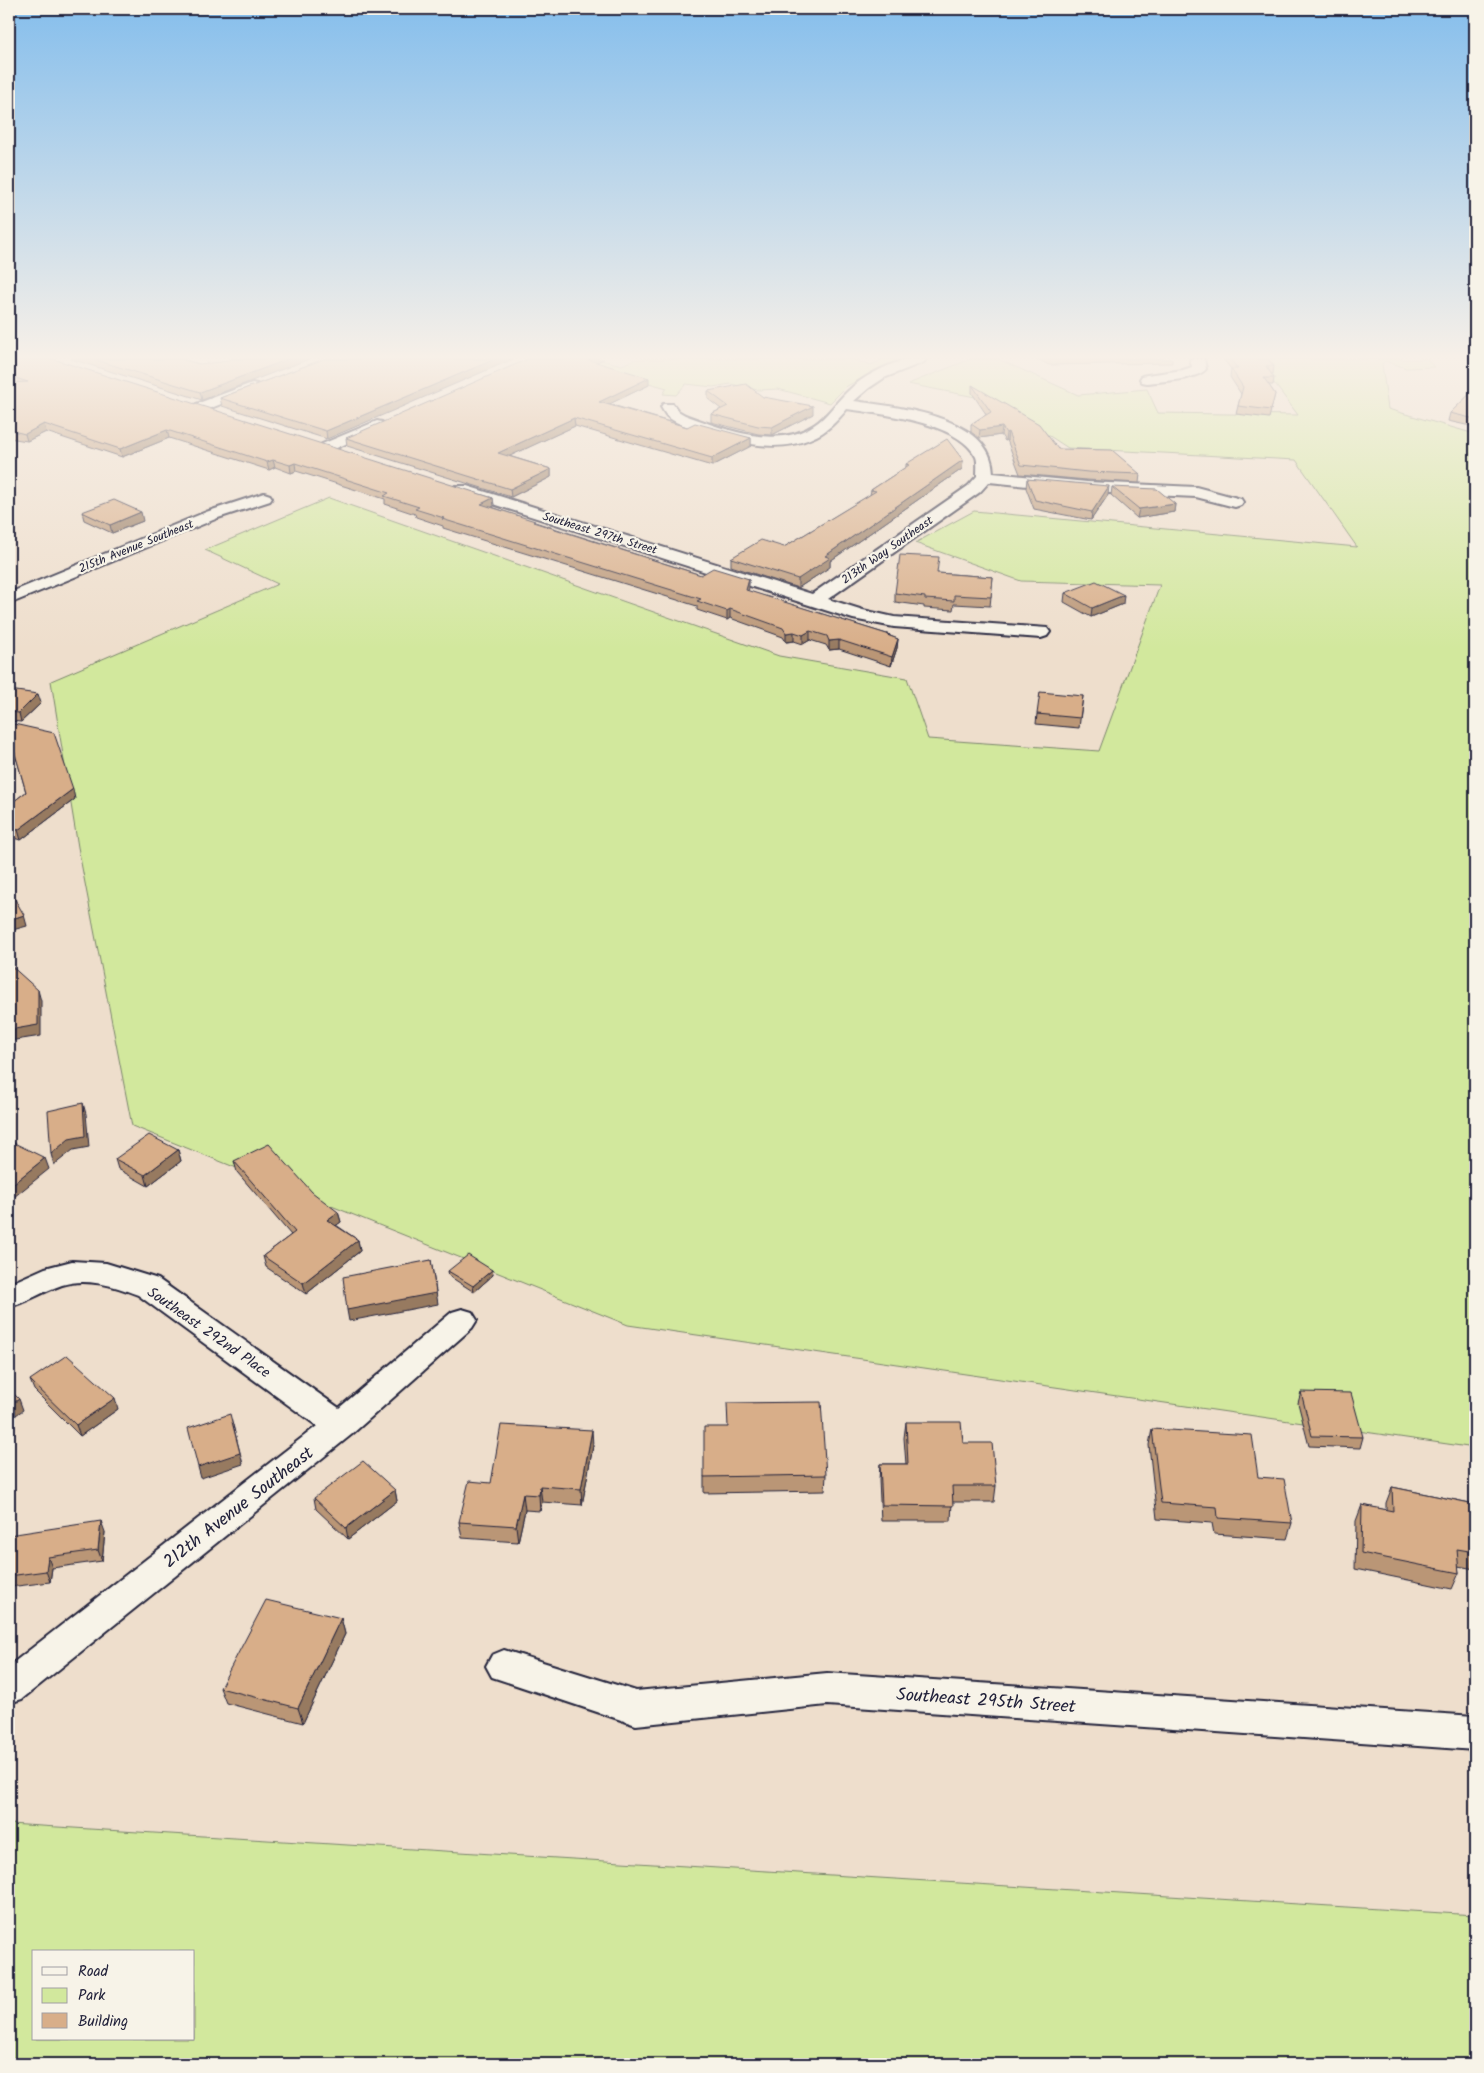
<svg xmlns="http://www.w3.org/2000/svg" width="1484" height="2073" font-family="Kalam,sans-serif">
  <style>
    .green { fill: #d2e89d; stroke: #7a856c; fill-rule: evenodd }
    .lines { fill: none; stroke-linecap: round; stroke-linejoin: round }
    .minor-casing { stroke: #22223b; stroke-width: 4 }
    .minor { fill: #f7f3e8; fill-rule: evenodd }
    .wall { fill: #ba9676; stroke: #22223b }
    .shaded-wall { fill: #977a60; stroke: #22223b }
    .building { fill: #d8ae89; stroke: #22223b }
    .labels { text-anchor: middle; stroke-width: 4.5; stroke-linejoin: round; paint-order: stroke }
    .far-street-label { font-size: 12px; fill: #22223b; stroke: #f7f3e8 }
    .street-label { font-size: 15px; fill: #22223b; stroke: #f7f3e8 }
    .near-street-label { font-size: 18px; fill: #22223b; stroke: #f7f3e8 }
  </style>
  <rect width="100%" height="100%" fill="#eedecc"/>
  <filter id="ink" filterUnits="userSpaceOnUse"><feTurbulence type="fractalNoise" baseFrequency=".02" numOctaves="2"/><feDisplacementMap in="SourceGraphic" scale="10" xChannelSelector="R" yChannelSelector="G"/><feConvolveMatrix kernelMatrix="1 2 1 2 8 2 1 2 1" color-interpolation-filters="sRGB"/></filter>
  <g filter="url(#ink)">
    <g class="green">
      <polygon points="562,359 597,359 622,365 635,359 851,359 871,365 883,359 898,359 847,386 830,403 778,389 758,390 731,384 713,387 686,384 676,395 663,394 667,388"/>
      <polygon points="971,359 998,359 1078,395 1147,389 1158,413 1298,415 1256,359 1429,359 1428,360 1434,367 1406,368 1385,361 1382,364 1388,409 1475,434 1475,1448 628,1325 132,1126 78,847 51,681 278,584 205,550 329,498 779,656 907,678 928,739 1099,751 1160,585 1021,581 915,543 974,511 1357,547 1296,460 1068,448 996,401 908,384"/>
      <path d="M 9,1824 L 1475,1915 L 1475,2064 L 9,2064 ZM 34,1952 L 194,1952 L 194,2039 L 34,2039 Z"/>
    </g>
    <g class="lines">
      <g class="minor-casing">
        <g id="minor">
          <path d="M 907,359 L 926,359 L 924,362 L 884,378 L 869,388 L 854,401 C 896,407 993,416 993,473 L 1087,482 L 1196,487 L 1241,499 L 1243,502 L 1241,505 L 1235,507 L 1196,497 L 1087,492 L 989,482 L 980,492 L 828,599 L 863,610 L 894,617 L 1047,628 L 1050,632 L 1047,636 L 1041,638 L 894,627 L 853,619 L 455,492 L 453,489 L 455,486 L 467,486 L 812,594 L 968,486 L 977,476 C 977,470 978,462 976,457 C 959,422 881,414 847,409 C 837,421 827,432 812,438 C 776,455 730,441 695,429 C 687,426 674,423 667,416 C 665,414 663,410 661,407 L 663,404 L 673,404 L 678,411 L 685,415 C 723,429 777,450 814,425 C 827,417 836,402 847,392 C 863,376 885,366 907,359 Z"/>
          <path d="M 1190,359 L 1204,359 L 1206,369 C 1197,380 1162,381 1147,383 L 1142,382 L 1140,379 L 1142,376 L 1147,375 L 1183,370 L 1192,367 Z"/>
          <polygon points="252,383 257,384 259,387 257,390 206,410 196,410 194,407 196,404"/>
          <polygon points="377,421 382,422 384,425 382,428 332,450 322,450 319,447 322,444"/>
          <polygon points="264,493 270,495 272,498 270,501 218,518 9,604 9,593 206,512"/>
          <path d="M 72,1261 L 106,1263 L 158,1279 L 339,1408 L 452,1312 L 462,1309 L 472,1312 L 477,1320 L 472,1328 L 351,1435 L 22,1699 L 9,1703 L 9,1666 L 317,1426 L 138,1295 C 115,1286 87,1277 62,1285 C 44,1291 27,1302 9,1307 L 9,1284 L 45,1268 Z"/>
          <polygon points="504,1650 636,1691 827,1673 1475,1716 1475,1750 827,1705 636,1725 492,1677 486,1666 492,1655"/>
        </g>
      </g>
      <use href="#minor" class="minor"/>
    </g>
    <g class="wall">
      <polygon points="9,359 493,498 494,506 492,507 535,522 701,575 749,579 748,591 890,635 890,636 898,639 897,648 891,666 839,649 829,650 826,645 810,640 803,644 794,641 786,642 783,637 730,618 727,620 697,610 697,606 443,528 443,526 416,517 415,514 385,504 385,499 296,471 291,473 275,467 269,470 169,438 122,457 46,432 27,441 9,438 9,383 10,383 9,382"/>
      <polygon points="71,359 181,359 199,364 202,400"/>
      <polygon points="324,359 327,439 222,406 220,398"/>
      <polygon points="604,359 596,362 649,385 609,404 687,427 751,438 751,446 712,466 575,426 509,456 551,469 551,477 511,497 347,446 346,438"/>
      <polygon points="1037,359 1172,359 1172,363 1049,365"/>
      <polygon points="1223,359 1268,359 1274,366 1273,374 1271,374 1274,378 1273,385 1269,385 1275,394 1269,418 1236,414 1241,394 1230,377 1231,369"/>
      <polygon points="972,385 1058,449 1140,474 1139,483 1087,480 1020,474 1007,440 1005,441 1001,435 979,438 971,432 971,424 986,414 972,393"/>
      <polygon points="1475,389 1475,427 1448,421 1450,413"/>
      <polygon points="708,391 763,397 813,414 772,435 758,434 711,422 711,414 721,409 708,399"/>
      <polygon points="963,460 962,469 830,561 830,567 798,588 731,566 731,558 784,547 870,495 871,490 906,467 906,464"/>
      <polygon points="1027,479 1108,495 1091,520 1034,509 1026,488"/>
      <polygon points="1112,487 1175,504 1174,512 1137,518 1111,495"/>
      <polygon points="82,512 143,521 112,533 84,520"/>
      <polygon points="937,573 993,577 990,606 954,604 953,610 924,608 924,606 895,602 895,593"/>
      <polygon points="1065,593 1123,604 1091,617 1064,602"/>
      <polygon points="9,690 41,703 21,722 9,721"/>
      <polygon points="1083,696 1079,728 1036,724 1037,714"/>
      <polygon points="9,728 75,799 21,840 9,837 9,805 26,792 17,760 9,758"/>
      <polygon points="178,1150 181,1161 148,1186 118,1169 115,1159"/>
      <polygon points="234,1161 338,1212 341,1222 336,1225 358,1240 360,1251 306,1294 266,1267 263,1256 291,1235 237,1172"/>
      <polygon points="492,1270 493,1275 474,1292 449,1276 448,1271"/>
      <polygon points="30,1380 118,1409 80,1436 34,1390"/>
      <polygon points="1301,1392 1363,1437 1360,1448 1309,1446 1298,1403"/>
      <polygon points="906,1422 963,1443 996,1486 994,1502 952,1502 951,1521 881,1521 879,1480 880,1464 906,1464 904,1438"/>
      <polygon points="727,1427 826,1475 825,1491 704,1493 704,1477"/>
      <polygon points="1152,1429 1258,1477 1292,1523 1287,1539 1214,1534 1212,1523 1157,1519 1149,1445"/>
      <polygon points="593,1446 582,1505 542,1502 540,1511 525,1510 518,1542 462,1538 459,1522 491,1483"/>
      <polygon points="1392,1487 1475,1504 1475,1569 1458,1566 1459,1573 1452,1589 1355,1569 1356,1521 1362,1505 1386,1510 1386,1503"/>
      <polygon points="395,1490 397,1501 348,1539 316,1509 314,1498"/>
      <polygon points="105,1532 102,1561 52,1568 50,1582 9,1587 9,1535"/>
      <polygon points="341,1618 345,1634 303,1723 226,1703 220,1688"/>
    </g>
    <g class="shaded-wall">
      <polygon points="289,359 309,359 202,400 200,392"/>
      <polygon points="495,359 513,359 327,439 326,431"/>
      <polygon points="586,359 604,359 586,366"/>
      <polygon points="649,378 649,385 599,409 599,402"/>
      <polygon points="813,406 813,414 772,435 772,427"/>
      <polygon points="574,418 575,426 499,461 498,453"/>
      <polygon points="44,424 46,432 27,441 25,434"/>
      <polygon points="1002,427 1001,435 979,438 980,430"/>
      <polygon points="167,430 169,438 122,457 120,449"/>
      <polygon points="1008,432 1007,440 1005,441 1006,433"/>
      <polygon points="751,438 751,446 712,466 712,458"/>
      <polygon points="273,460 275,467 269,470 267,462"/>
      <polygon points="963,460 962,469 830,561 830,567 798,588 798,579 825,556"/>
      <polygon points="295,463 296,471 291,473 290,465"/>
      <polygon points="551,469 551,477 511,497 510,489"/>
      <polygon points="1109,486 1108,495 1091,520 1092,512"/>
      <polygon points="493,498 494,506 482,512 481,504"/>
      <polygon points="1175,504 1174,512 1137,518 1139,509"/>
      <polygon points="141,512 143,521 112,533 110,525"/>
      <polygon points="749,579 749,588 746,599 746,590"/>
      <polygon points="1124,595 1123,604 1091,617 1092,608"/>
      <polygon points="730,609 730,618 727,620 727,611"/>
      <polygon points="810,631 810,640 803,644 803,635"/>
      <polygon points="794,632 794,641 786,642 786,633"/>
      <polygon points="898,639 897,648 891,666 892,657"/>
      <polygon points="839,640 839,649 829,650 829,641"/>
      <polygon points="38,694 41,703 21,722 19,713"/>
      <polygon points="73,789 75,799 21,840 18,830"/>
      <polygon points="24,915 27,926 9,931 12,939 9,940 9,920"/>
      <polygon points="38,990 41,1001 41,1036 9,1041 9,1030"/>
      <polygon points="83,1103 86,1114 89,1147 73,1150 54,1165 51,1154"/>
      <polygon points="178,1150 181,1161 148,1186 145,1175"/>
      <polygon points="45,1158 49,1169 9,1201 9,1187"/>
      <polygon points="338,1212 341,1222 330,1230 327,1220"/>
      <polygon points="358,1240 360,1251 306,1294 303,1283"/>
      <polygon points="431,1260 438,1304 349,1321 347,1310"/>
      <polygon points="492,1270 493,1275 474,1292 473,1286"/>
      <polygon points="115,1398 118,1409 80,1436 76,1425"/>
      <polygon points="19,1399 23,1410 9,1420 9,1406"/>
      <polygon points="233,1425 243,1464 201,1478 198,1467"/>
      <polygon points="592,1430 593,1446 582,1505 581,1489"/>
      <polygon points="540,1486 542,1502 540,1511 539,1495"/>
      <polygon points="395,1490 397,1501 348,1539 346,1528"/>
      <polygon points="523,1494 525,1510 518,1542 516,1526"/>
      <polygon points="101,1521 105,1532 102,1561 98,1550"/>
      <polygon points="48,1557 52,1568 50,1582 46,1571"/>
      <polygon points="341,1618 345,1634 303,1723 298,1708"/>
    </g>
    <g class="building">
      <polygon points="9,359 53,359 493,498 481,504 535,521 533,522 701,575 713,568 749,579 746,590 890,635 887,635 898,639 892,657 839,640 829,641 827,636 810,631 803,635 794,632 786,633 783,628 730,609 727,611 697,601 701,599 442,519 444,518 415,509 419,507 384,496 389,493 295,463 290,465 273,460 267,462 167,430 120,449 44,424 25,434 9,430 9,383 28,382 9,376"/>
      <polygon points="93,359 181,359 199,364 221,362 231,359 289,359 200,392"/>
      <polygon points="324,359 495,359 326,431 220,398"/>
      <polygon points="528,359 586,359 649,378 599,402 687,427 695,423 751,438 712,458 574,418 498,453 551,469 510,489 346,438"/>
      <polygon points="1230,359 1268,359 1274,366 1266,366 1274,378 1264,378 1275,394 1271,410 1238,406 1243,387 1231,369 1238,369"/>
      <polygon points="746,384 763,397 813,406 772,427 758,426 711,414 728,406 708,391"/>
      <polygon points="972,385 1039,424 1058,449 1112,450 1140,474 1088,472 1021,465 1008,432 1006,433 1002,427 980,430 971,424 991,412"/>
      <polygon points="1475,389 1475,419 1450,413"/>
      <polygon points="947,439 963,460 825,556 830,558 798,579 731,558 761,540 784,547 876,491 871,490 909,465 906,464"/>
      <polygon points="1027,479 1109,486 1092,512 1035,500"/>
      <polygon points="1112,487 1157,489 1175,504 1139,509"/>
      <polygon points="114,500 141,512 110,525 82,512"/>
      <polygon points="900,555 939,557 937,573 993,577 991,597 954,595 954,601 925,599 925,597 895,593"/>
      <polygon points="1096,581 1124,595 1092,608 1065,593"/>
      <polygon points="9,690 38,694 19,713 9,712"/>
      <polygon points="1040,692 1083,696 1080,718 1037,714"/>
      <polygon points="14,724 54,733 73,789 18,830 9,828 9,805 26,792 14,750 9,749 9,728"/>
      <polygon points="9,889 24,915 9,920"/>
      <polygon points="9,964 38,990 38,1025 9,1030"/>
      <polygon points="83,1103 85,1136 69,1139 51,1154 48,1111"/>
      <polygon points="149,1135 178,1150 145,1175 115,1159"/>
      <polygon points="12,1142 45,1158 9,1187 9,1144"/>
      <polygon points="269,1144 312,1192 338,1212 327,1220 358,1240 303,1283 263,1256 295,1232 234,1161"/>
      <polygon points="468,1255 492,1270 473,1286 448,1271"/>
      <polygon points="431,1260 436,1293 347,1310 343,1277"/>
      <polygon points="67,1355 115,1398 76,1425 30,1380"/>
      <polygon points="9,1389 19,1399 9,1406"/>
      <polygon points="1301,1392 1351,1393 1363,1437 1312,1436"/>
      <polygon points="821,1402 826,1475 704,1477 704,1427 728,1427 727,1403"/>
      <polygon points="230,1414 240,1453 198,1467 188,1428"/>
      <polygon points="906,1422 961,1422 963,1443 992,1443 996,1486 952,1486 953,1506 882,1505 880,1464 908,1464"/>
      <polygon points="501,1425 592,1430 581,1489 540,1486 539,1495 523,1494 516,1526 459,1522 469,1481 491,1483"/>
      <polygon points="1152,1429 1252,1435 1258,1477 1284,1479 1292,1523 1218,1518 1217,1507 1161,1503"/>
      <polygon points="363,1461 395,1490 346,1528 314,1498"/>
      <polygon points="1392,1487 1475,1504 1475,1552 1457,1549 1459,1573 1361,1553 1362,1505 1393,1511"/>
      <polygon points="101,1521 98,1550 48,1557 46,1571 9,1576 9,1535"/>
      <polygon points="266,1600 341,1618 298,1708 220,1688"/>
    </g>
  </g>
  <linearGradient id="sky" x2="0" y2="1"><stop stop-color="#85beec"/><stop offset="0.55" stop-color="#f7f0e8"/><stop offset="1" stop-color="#f7f0e8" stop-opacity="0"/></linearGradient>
  <rect width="1484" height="649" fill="url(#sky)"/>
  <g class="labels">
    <g class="far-street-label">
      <text transform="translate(600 533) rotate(17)" y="4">Southeast 297th Street</text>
      <text transform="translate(136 546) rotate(-22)" y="4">215th Avenue Southeast</text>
      <text transform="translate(887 550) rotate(-35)" y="4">213th Way Southeast</text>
    </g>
    <g class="street-label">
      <text transform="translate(209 1332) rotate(35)" y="5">Southeast 292nd Place</text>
    </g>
    <g class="near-street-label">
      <text transform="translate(238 1507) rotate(-38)" y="6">212th Avenue Southeast</text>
      <text transform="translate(986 1700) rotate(4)" y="6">Southeast 295th Street</text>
    </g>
  </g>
  <rect width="1484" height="2073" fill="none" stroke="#f7f3e8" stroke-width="30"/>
  <rect x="15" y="15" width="1454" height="2043" fill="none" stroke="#22223b" stroke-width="2" filter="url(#ink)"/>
  <rect x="32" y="1950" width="162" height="90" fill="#f7f3e8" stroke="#a29fa3"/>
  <rect x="42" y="1967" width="25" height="8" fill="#f7f3e8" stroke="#a29fa3"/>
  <text x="78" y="1976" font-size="15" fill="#22223b">Road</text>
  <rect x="42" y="1988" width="25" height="15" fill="#d2e89d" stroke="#a29fa3"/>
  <text x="78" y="2000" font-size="15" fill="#22223b">Park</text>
  <rect x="42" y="2013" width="25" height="15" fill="#d8ae89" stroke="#a29fa3"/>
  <text x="78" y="2026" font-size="15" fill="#22223b">Building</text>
</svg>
